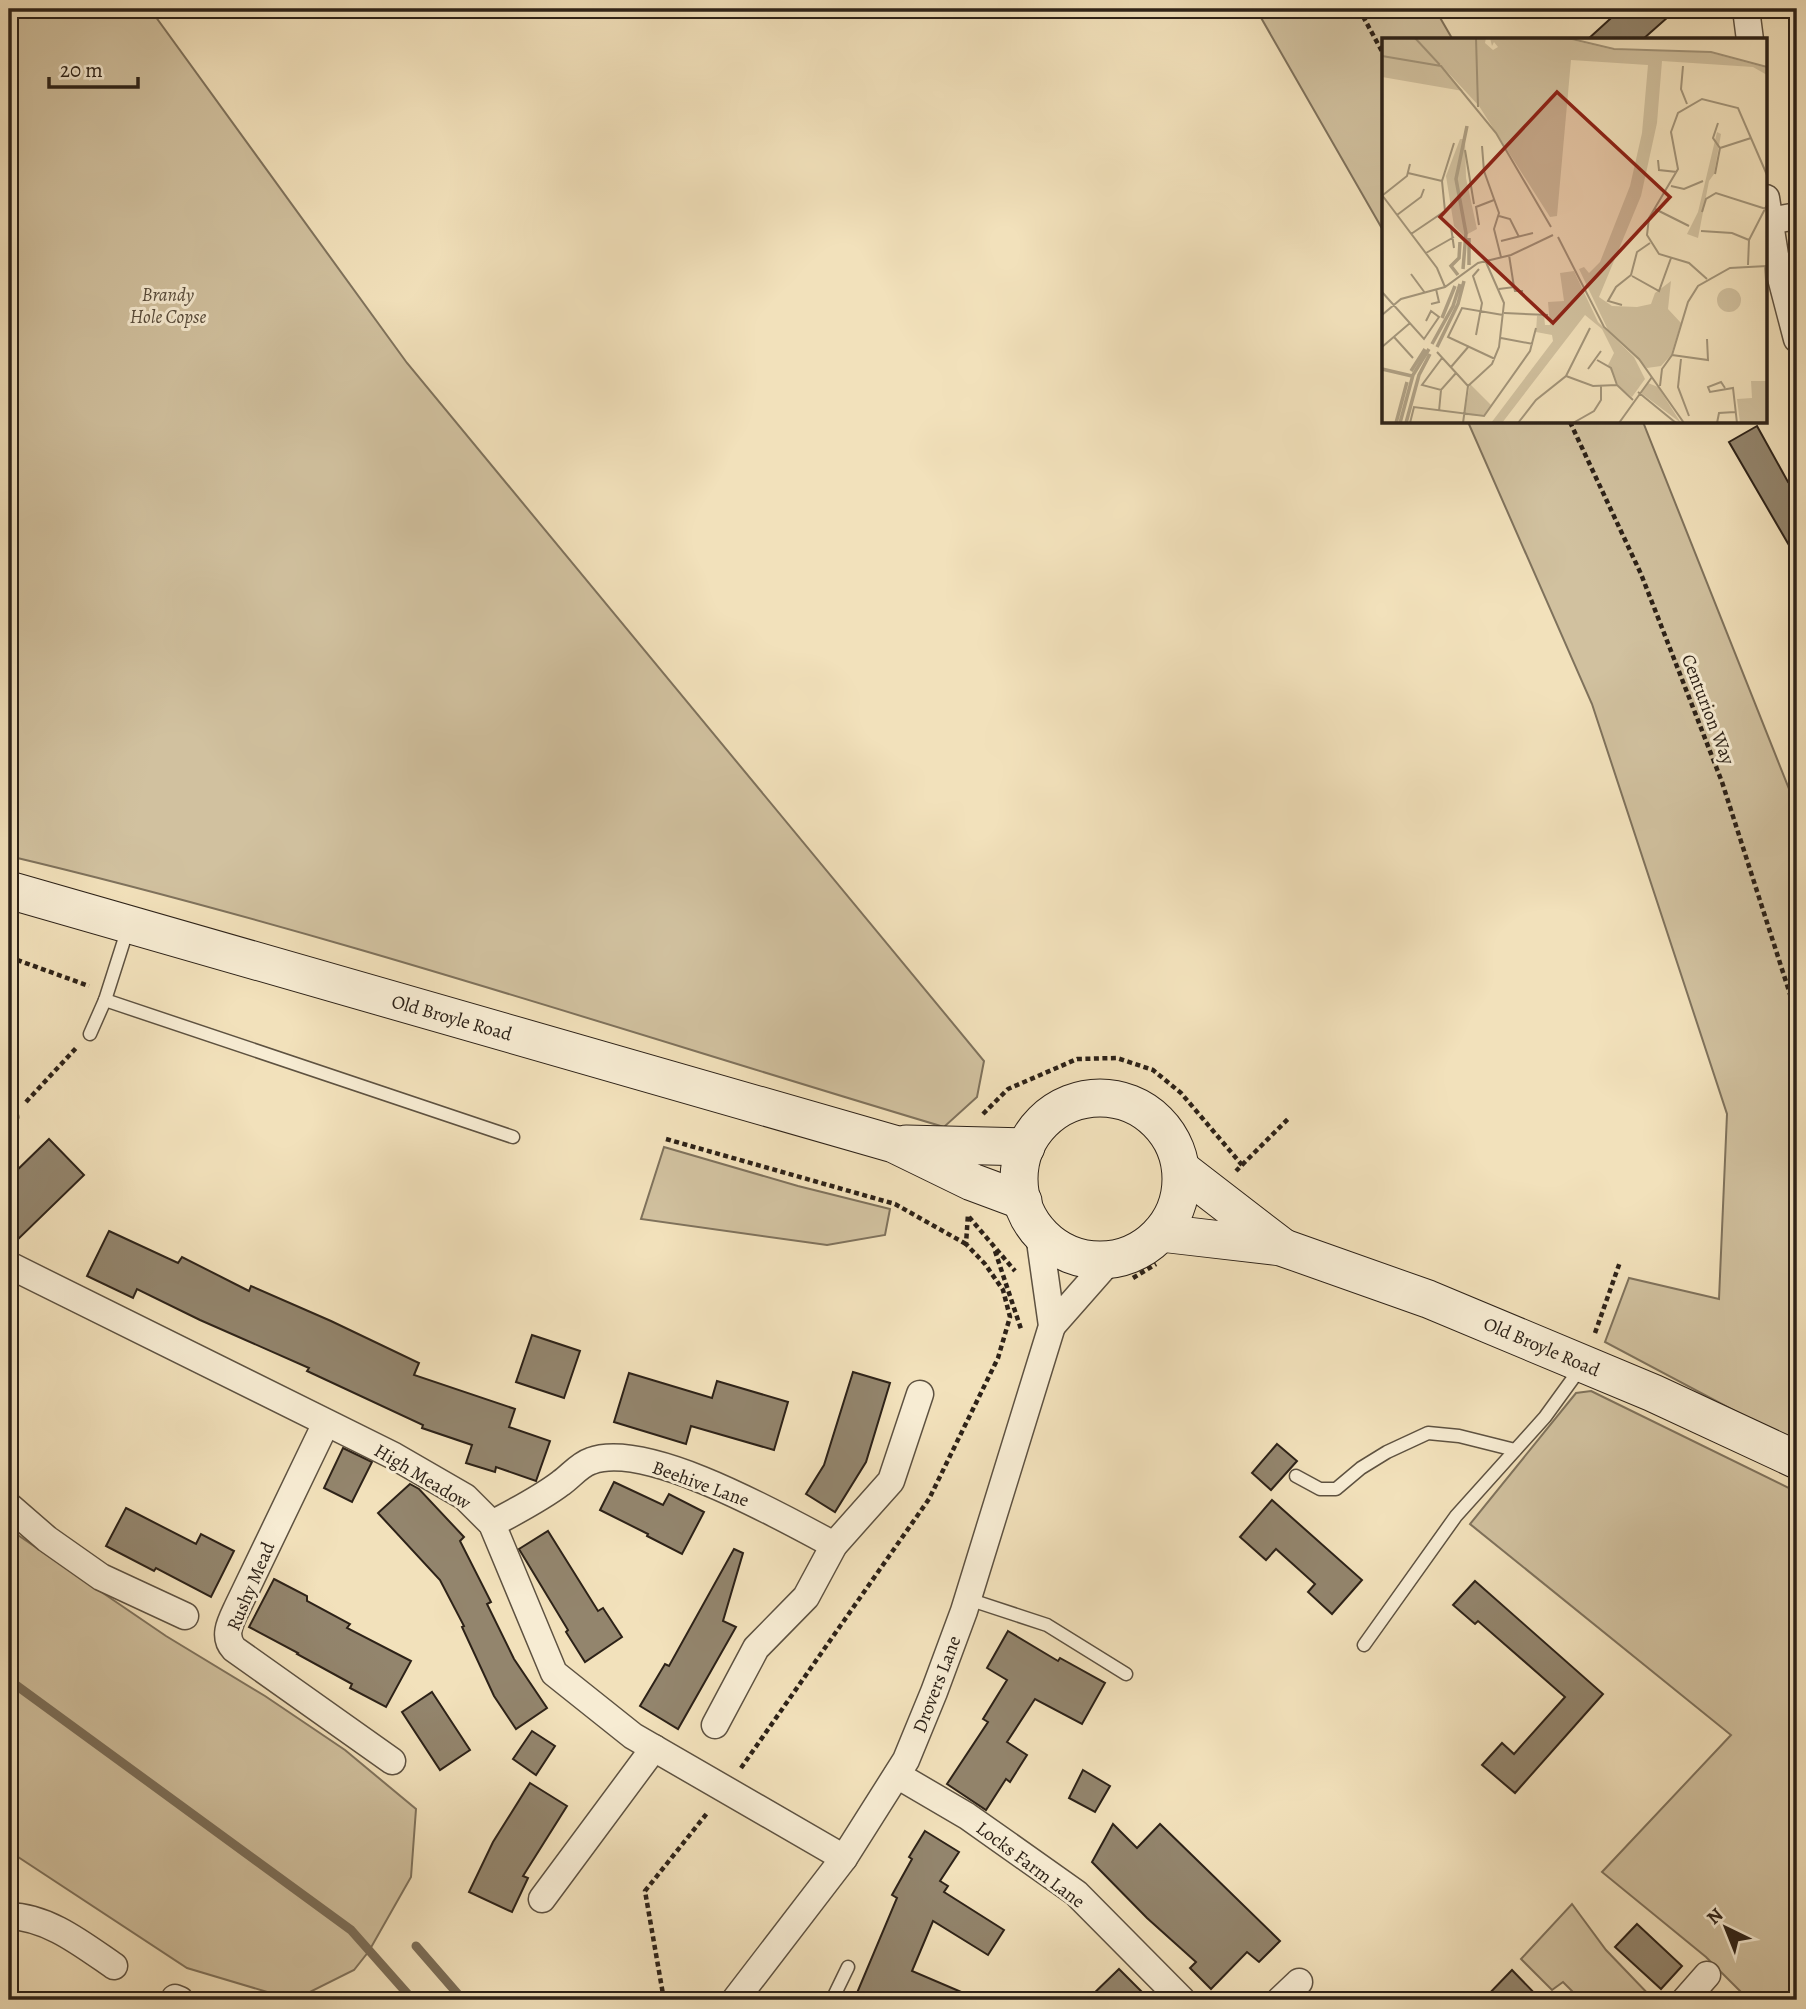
<svg xmlns="http://www.w3.org/2000/svg" width="1806" height="2009" font-family="Alegreya,serif">
  <style>
    .green { fill: #d1c19f; stroke: #7f725c; stroke-width: 2 }
    .lines { fill: none; stroke-linecap: round; stroke-linejoin: round }
    .stream { stroke: #7b6e59; stroke-width: 9 }
    .building { fill: #93856d; stroke: #2d2218; stroke-width: 2 }
    .lane-casing { stroke: #5e5241; stroke-width: 15 }
    .street-casing { stroke: #5e5241; stroke-width: 29 }
    .secondary-casing { stroke: #2d2218; stroke-width: 39 }
    .path { stroke: #2d2218; stroke-width: 4.5; stroke-dasharray: 5 3.5; stroke-linecap: butt }
    .lane { stroke: #f7ecd3; stroke-width: 12 }
    .street { stroke: #f7ecd3; stroke-width: 26 }
    .secondary { stroke: #f7ecd3; stroke-width: 37 }
    .labels { text-anchor: middle; stroke-width: 6; stroke-linejoin: round; paint-order: stroke }
    .park-label { font-size: 19px; font-style: italic; fill: #564a3a; stroke: #f7ecd3 }
    .street-label { font-size: 19px; fill: #2d2218; stroke: #f7ecd3 }
    .inset-river { fill: none; stroke: #afa084; stroke-width: 3.5 }
    .inset-road { fill: none; stroke: #a3957a; stroke-width: 2 }
    .view { fill: #8f2418; fill-opacity: 0.15; stroke: #8f2418; stroke-width: 3.5 }
    .inset-edge { fill: none; stroke: #2d2218; stroke-width: 3.5 }
  </style>
  <rect width="100%" height="100%" fill="#f2e1bb"/>
  <filter id="stains"><feTurbulence type="fractalNoise" baseFrequency=".00286" numOctaves="4"/><feColorMatrix values="0 0 0 0 .2 0 0 0 0 .09 0 0 0 0 .02 0 0 0 .5 -.17"/></filter>
  <radialGradient id="worn" r=".72"><stop offset=".6" stop-color="#630" stop-opacity="0"/><stop offset="1" stop-color="#630" stop-opacity=".3"/></radialGradient>
  <g class="green">
    <path d="M 9,9 L 150,9 L 407,363 L 984,1061 L 977,1097 L 944,1127 C 633,1034 325,931 9,856 Z"/>
    <polygon points="1256,9 1435,9 1453,40 1384,40 1384,232"/>
    <polygon points="1468,422 1643,422 1797,809 1797,1444 1605,1342 1629,1278 1719,1299 1727,1114 1592,704"/>
    <polygon points="664,1147 798,1186 890,1209 885,1235 827,1245 641,1219"/>
    <polygon points="1591,1391 1797,1492 1797,2000 1749,2000 1706,1957 1602,1872 1731,1735 1470,1524 1576,1393"/>
    <polygon points="9,1529 166,1636 265,1696 345,1750 416,1809 411,1877 369,1951 354,1970 294,2000 187,1968 9,1851"/>
    <polygon points="1572,1904 1606,1950 1654,2000 1581,2000 1563,1982 1552,1990 1521,1959"/>
  </g>
  <g class="lines">
    <g class="stream">
      <polyline points="9,1680 351,1930 413,2000"/>
      <polyline points="416,1946 463,2000"/>
    </g>
  </g>
  <g class="building">
    <polygon points="1621,9 1677,9 1642,40 1587,40"/>
    <polygon points="1757,426 1788,482 1797,477 1797,559 1729,442"/>
    <polygon points="49,1139 84,1175 9,1248 9,1178"/>
    <polygon points="109,1231 178,1263 182,1257 249,1291 251,1286 331,1321 419,1363 414,1375 515,1409 509,1427 550,1441 536,1481 496,1467 495,1472 466,1463 472,1445 422,1428 423,1425 307,1371 309,1368 200,1320 137,1289 133,1298 87,1276"/>
    <polygon points="532,1335 580,1351 564,1398 516,1382"/>
    <polygon points="853,1372 890,1383 866,1462 835,1512 806,1494 824,1465"/>
    <polygon points="629,1373 712,1398 717,1381 788,1402 774,1450 691,1426 686,1444 614,1422"/>
    <polygon points="1277,1444 1297,1461 1271,1490 1252,1473"/>
    <polygon points="343,1448 372,1462 352,1502 324,1488"/>
    <polygon points="614,1482 663,1505 669,1494 704,1512 682,1554 647,1536 648,1534 600,1510"/>
    <polygon points="410,1484 419,1489 464,1537 460,1541 491,1602 487,1604 514,1659 547,1708 516,1729 494,1696 462,1627 464,1626 440,1580 378,1513"/>
    <polygon points="1272,1500 1362,1580 1332,1614 1308,1592 1315,1584 1276,1549 1266,1560 1240,1537"/>
    <polygon points="126,1508 196,1544 201,1534 234,1551 211,1597 156,1568 154,1571 106,1546"/>
    <polygon points="548,1531 598,1611 603,1608 622,1637 585,1662 566,1632 568,1630 519,1549"/>
    <polygon points="734,1549 743,1553 723,1621 736,1627 678,1729 640,1706 665,1664 669,1666"/>
    <polygon points="274,1579 307,1596 307,1601 350,1624 347,1628 411,1661 386,1707 350,1688 352,1684 297,1654 298,1653 249,1627"/>
    <polygon points="1475,1581 1603,1694 1515,1793 1482,1765 1502,1743 1514,1754 1565,1697 1478,1621 1475,1624 1453,1605"/>
    <polygon points="1008,1631 1058,1661 1060,1658 1105,1683 1082,1724 1035,1699 1007,1742 1027,1755 1010,1782 1006,1779 986,1810 947,1784 988,1722 983,1719 1007,1680 987,1668"/>
    <polygon points="432,1692 470,1750 440,1770 402,1712"/>
    <polygon points="532,1731 555,1746 536,1775 513,1759"/>
    <polygon points="1083,1770 1110,1786 1095,1812 1069,1798"/>
    <polygon points="530,1783 567,1806 523,1876 528,1878 512,1912 469,1892 493,1842"/>
    <polygon points="1113,1824 1137,1848 1160,1824 1280,1941 1259,1962 1247,1952 1211,1989 1190,1968 1196,1962 1147,1918 1092,1862"/>
    <polygon points="925,1831 959,1852 940,1881 948,1886 944,1892 1004,1930 988,1955 933,1921 912,1971 980,2000 854,2000 897,1898 892,1895 912,1859 909,1857"/>
    <polygon points="1637,1924 1682,1966 1661,1989 1615,1947"/>
    <polygon points="1119,1969 1150,2000 1087,2000"/>
    <polygon points="1512,1970 1541,2000 1483,2000"/>
  </g>
  <g class="lines">
    <g class="lane-casing">
      <g id="lane">
        <polyline points="105,1000 513,1137"/>
        <polyline points="90,1034 105,1000 128,928"/>
        <polyline points="9,1119 12,1117"/>
        <polyline points="1296,1476 1320,1489 1336,1489 1361,1468 1387,1452 1428,1433 1459,1436 1515,1450"/>
        <polyline points="968,1599 1047,1625 1126,1674"/>
        <polyline points="1364,1645 1456,1516 1545,1417 1582,1366"/>
        <polyline points="1561,1999 1562,2000"/>
        <polyline points="832,2000 848,1967"/>
      </g>
    </g>
    <g class="street-casing">
      <g id="street">
        <polyline points="1746,9 1750,40"/>
        <polyline points="1766,198 1775,255 1797,339"/>
        <polyline points="1769,221 1797,216"/>
        <polyline points="9,1265 394,1456 465,1497 492,1524 554,1673 633,1736 844,1858"/>
        <polyline points="1052,1326 1110,1260"/>
        <path d="M 326,1423 L 238,1606 C 231,1621 222,1636 234,1649 L 392,1761"/>
        <polyline points="9,1506 47,1539 101,1577 185,1616"/>
        <path d="M 492,1524 C 516,1511 540,1499 561,1483 C 571,1476 579,1465 591,1461 C 647,1440 783,1518 834,1545"/>
        <polyline points="715,1725 756,1648 806,1597 834,1545 891,1481 920,1394"/>
        <polyline points="897,1775 967,1816 1076,1893 1182,2000"/>
        <polyline points="542,1899 654,1748"/>
        <path d="M 9,1916 C 48,1917 82,1944 114,1966"/>
        <polyline points="175,1998 180,2000"/>
        <polyline points="735,2000 844,1858 906,1760 934,1692 964,1611 1052,1326 1039,1234"/>
        <polyline points="1280,2000 1299,1982"/>
        <polyline points="1685,2000 1707,1975"/>
      </g>
    </g>
    <g class="secondary-casing">
      <g id="secondary">
        <polyline points="9,890 894,1144 972,1182 1023,1201"/>
        <circle cx="1100" cy="1179" r="81"/>
        <polyline points="906,1144 1026,1147"/>
        <polyline points="1181,1169 1281,1246"/>
        <polyline points="1161,1233 1281,1247 1428,1299 1653,1393 1797,1460"/>
      </g>
    </g>
    <g class="path">
      <polyline points="1359,9 1384,55"/>
      <polyline points="1570,422 1641,574 1722,782 1797,1016"/>
      <polyline points="9,957 89,986"/>
      <polyline points="26,1102 77,1047"/>
      <polyline points="983,1114 1008,1089 1077,1059 1117,1058 1153,1070 1181,1093 1242,1165 1236,1171"/>
      <polyline points="666,1139 895,1204 966,1244"/>
      <polyline points="1242,1165 1290,1117"/>
      <polyline points="969,1217 1015,1271"/>
      <polyline points="995,1251 1021,1329"/>
      <polyline points="1133,1278 1156,1264"/>
      <polyline points="1595,1333 1620,1262"/>
      <polyline points="741,1768 929,1499 998,1358 1010,1317 1003,1290 985,1264 966,1244 968,1214"/>
      <polyline points="664,2000 645,1891 708,1812"/>
    </g>
    <use href="#lane" class="lane"/>
    <use href="#street" class="street"/>
    <use href="#secondary" class="secondary"/>
  </g>
  <g class="labels">
    <g class="park-label">
      <text x="168" y="301">Brandy<tspan x="168" dy="22">Hole Copse</tspan></text>
    </g>
    <g class="street-label">
      <text transform="translate(1709 709) rotate(69)" y="7">Centurion Way</text>
      <text transform="translate(452 1017) rotate(16)" y="7">Old Broyle Road</text>
      <text transform="translate(1542 1346) rotate(23)" y="7">Old Broyle Road</text>
      <text transform="translate(423 1476) rotate(31)" y="7">High Meadow</text>
      <text transform="translate(701 1483) rotate(20)" y="7">Beehive Lane</text>
      <text transform="translate(250 1586) rotate(-67)" y="7">Rushy Mead</text>
      <text transform="translate(936 1684) rotate(-69)" y="7">Drovers Lane</text>
      <text transform="translate(1031 1864) rotate(37)" y="7">Locks Farm Lane</text>
    </g>
  </g>
  <g transform="translate(1382 38)">
    <rect width="385" height="385" fill="#f2e1bb"/>
    <path d="M 0,0 L 32,0 L 81,53 L 0,39 ZM 34,0 L 104,0 L 103,5 L 111,12 L 116,9 L 112,4 L 110,8 L 108,0 L 190,2 L 232,12 L 326,14 L 385,30 L 385,37 L 371,29 L 280,23 L 275,85 L 259,158 L 217,259 L 230,268 L 255,269 L 269,266 L 273,255 L 289,243 L 286,271 L 299,285 L 289,317 L 279,328 L 265,330 L 227,294 L 197,231 L 202,229 L 207,235 L 218,224 L 248,148 L 260,95 L 266,27 L 189,22 L 175,178 L 168,179 L 97,68 ZM 335,94 L 339,96 L 332,136 L 327,143 L 316,200 L 305,196 L 316,174 ZM 78,101 L 83,101 L 84,140 L 95,191 L 82,198 L 72,188 L 64,138 ZM 192,233 L 216,284 L 252,319 L 263,341 L 250,359 L 237,349 L 226,327 L 232,315 L 220,291 L 203,277 L 120,385 L 109,385 L 171,303 L 170,297 L 154,294 L 155,278 L 162,277 L 163,287 L 168,287 L 166,264 L 182,263 L 178,235 ZM335 262a12 12 0 1 1 24 0a12 12 0 1 1-24 0ZM 369,343 L 385,343 L 385,385 L 358,385 L 355,361 L 370,360 ZM 266,345 L 276,349 L 299,385 L 259,355 ZM 88,346 L 110,368 L 102,378 L 82,377 Z" fill="#d1c19f"/>
    <path class="inset-river" d="M 87,227 L 87,200M 81,231 L 84,195 L 74,141 L 85,88M 76,237 L 69,228 L 77,220 L 78,204M 60,280 L 73,248M 50,306 L 71,268 L 78,246M 55,309 L 76,266 L 82,243M 0,331 L 30,338M 29,333 L 43,311M 14,385 L 25,344M 18,385 L 31,337 L 47,311M 24,385 L 37,337 L 48,316"/>
    <path class="inset-road" d="M 33,0 L 58,27M 94,0 L 96,69M 148,0 L 190,1 L 232,11 L 329,14 L 385,29M 0,18 L 59,28 L 114,95 L 169,189M 301,28 L 299,51 L 305,66M 336,85 L 331,100 L 338,110 L 369,100M 100,108 L 102,133 L 117,175 L 112,191 L 119,219M 83,112 L 92,166M 276,122 L 277,132 L 295,134M 26,135 L 60,143M 333,136 L 338,110M 289,148 L 302,151 L 321,143M 0,157 L 55,230 L 63,249M 1,157 L 25,138 L 28,126M 273,171 L 307,188M 320,174 L 324,161 L 334,155 L 384,171M 15,177 L 39,159 L 42,151M 117,178 L 128,181 L 137,199M 97,187 L 94,169 L 112,162M 69,189 L 72,210M 319,193 L 350,195 L 367,202M 29,196 L 63,173 L 60,143 L 72,105M 176,199 L 222,289 L 257,321 L 302,385M 119,203 L 151,195M 44,215 L 72,199M 127,217 L 132,249M 366,227 L 367,202 L 385,167M 383,228 L 385,256M 29,236 L 43,255M 250,238 L 277,253 L 289,220M 325,241 L 307,225 L 277,216 L 265,197 L 267,180 L 296,131 L 289,94 L 296,75 L 320,61 L 356,70 L 385,137M 117,251 L 132,249 L 133,253 L 141,253M 0,254 L 42,301 L 57,279 L 49,273 L 44,283M 49,266 L 57,264 L 54,251M 240,267 L 226,263 L 234,249 L 249,237 L 255,214 L 268,205M 122,275 L 166,277M 0,277 L 19,261 L 63,249 L 96,225 L 129,217 L 171,197M 94,297 L 100,265 L 91,238 L 97,231M 12,299 L 31,320M 119,300 L 151,306M 0,309 L 28,285M 55,314 L 86,348M 290,317 L 326,322 L 325,301M 60,320 L 40,347 L 59,352 L 74,335M 113,321 L 66,299 L 80,270 L 121,277M 299,321 L 296,349 L 307,378M 215,322 L 229,330 L 235,347M 69,329 L 87,308M 206,331 L 219,313M 184,338 L 211,348 L 235,347 L 251,362M 278,348 L 280,331 L 290,317 L 306,264 L 316,248 L 348,230 L 385,228M 343,350 L 339,344 L 326,349 L 328,354 L 351,350 L 355,385M 256,354 L 294,385M 57,373 L 59,352M 28,385 L 32,369 L 102,378 L 148,313 L 154,290M 81,385 L 86,348 L 110,326 L 117,309 L 122,265 L 103,222M 136,385 L 154,362 L 184,338 L 208,290M 191,385 L 212,373 L 219,362 L 219,348M 237,385 L 270,339M 335,385 L 337,375 L 353,374"/>
    <path class="view" d="M 175,54 L 288,159 L 171,285 L 58,179 Z"/>
    <rect width="385" height="385" class="inset-edge"/>
  </g>
  <rect width="1806" height="2009" fill="none" stroke="#f2e1bb" stroke-width="35"/>
  <rect x="10" y="10" width="1785" height="1988" fill="none" stroke="#2d2218" stroke-width="3.5"/>
  <rect x="18" y="18" width="1771" height="1974" fill="none" stroke="#2d2218" stroke-width="2"/>
  <g transform="translate(1726 1928) rotate(317)" stroke="#f7ecd3" stroke-width="5" paint-order="stroke">
  <path d="M0-5L12 26L0 18L-12 26Z" fill="#2d2218"/>
  <text y="-10" font-size="19" font-weight="bold" text-anchor="middle" fill="#2d2218">N</text>
  </g>
  <path d="M49 77v10h89v-10" fill="none" stroke="#2d2218" stroke-width="3.5"/>
  <text x="60" y="77" font-size="21" fill="#2d2218" stroke="#f7ecd3" stroke-width="5" paint-order="stroke">20 m</text>
  <rect width="100%" height="100%" filter="url(#stains)"/>
  <rect width="100%" height="100%" fill="url(#worn)"/>
</svg>
